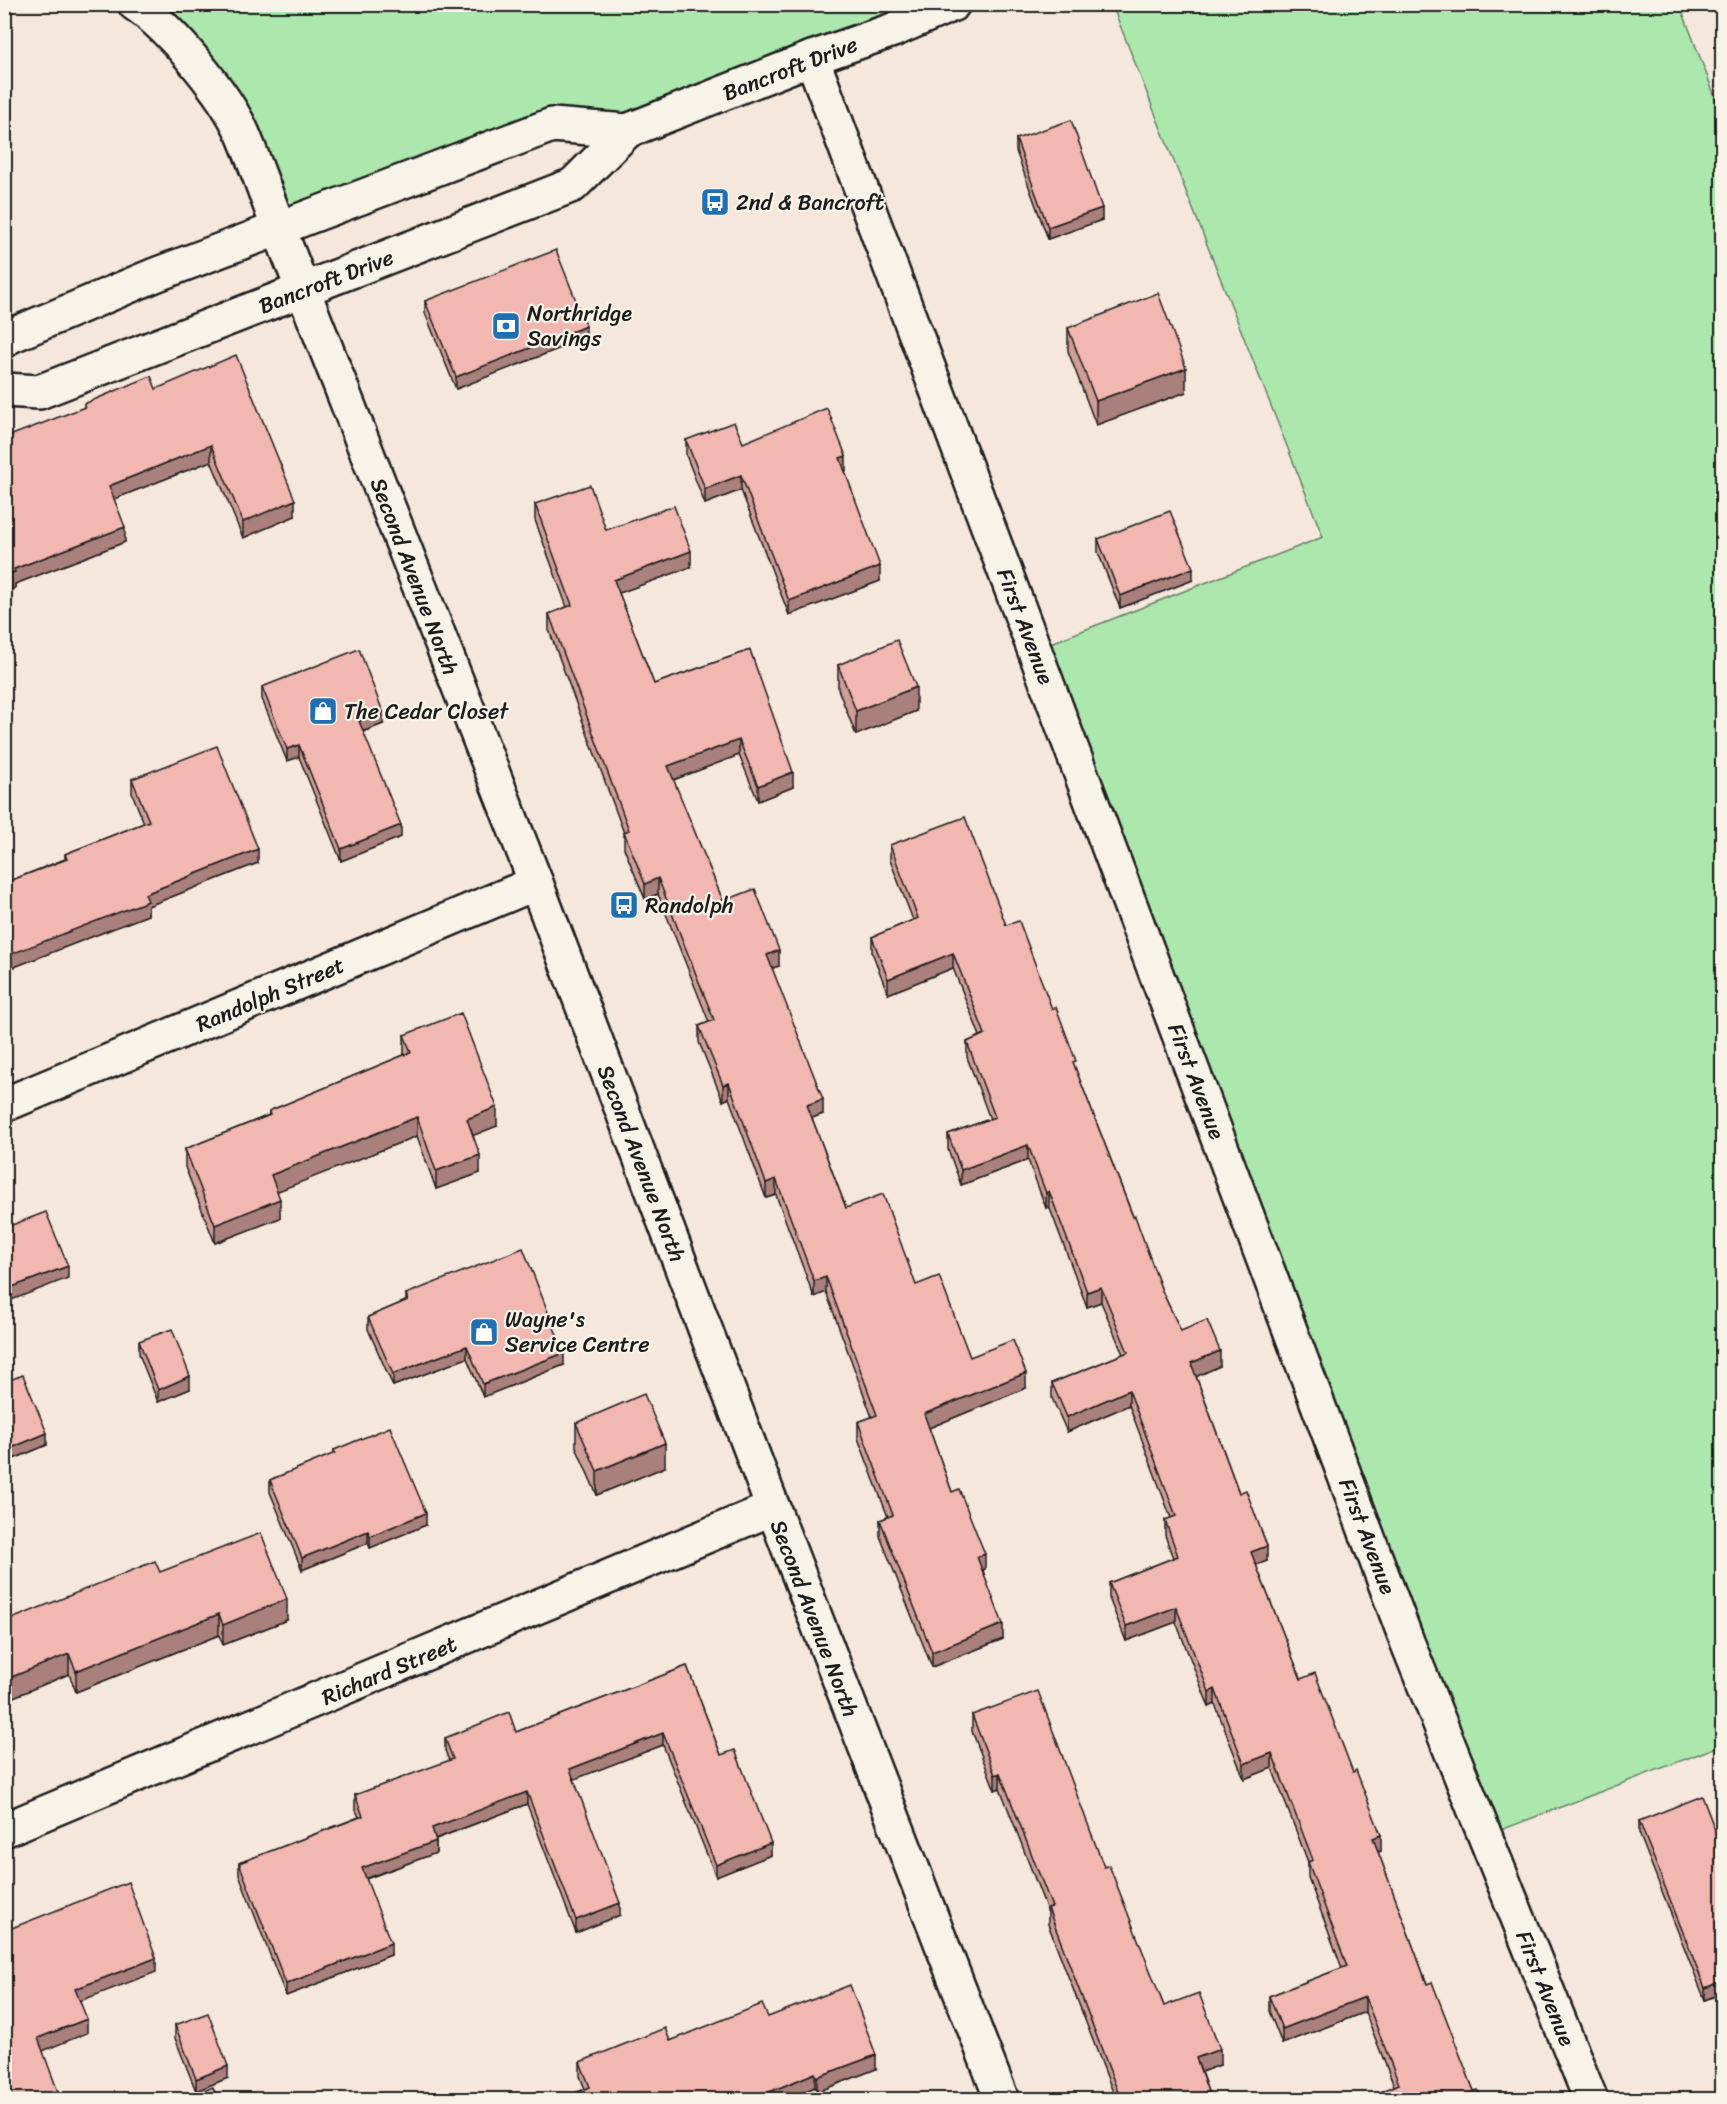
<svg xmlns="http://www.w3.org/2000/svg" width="1727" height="2104" font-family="Sriracha,sans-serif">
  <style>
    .green { fill: #ace8ae; stroke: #648265; stroke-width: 1.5 }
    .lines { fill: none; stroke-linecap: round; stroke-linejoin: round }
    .minor-casing { stroke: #1c1c1c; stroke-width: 38 }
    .tertiary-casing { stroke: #1c1c1c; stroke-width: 38 }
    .secondary-casing { stroke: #1c1c1c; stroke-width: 38 }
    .minor { stroke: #f7f3e8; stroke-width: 33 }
    .tertiary { stroke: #f7f3e8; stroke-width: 33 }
    .secondary { stroke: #f7f3e8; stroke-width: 33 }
    .wall { fill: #d09d97; stroke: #1c1c1c; stroke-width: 1.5 }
    .shaded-wall { fill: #a9807b; stroke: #1c1c1c; stroke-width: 1.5 }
    .building { fill: #f2b7b0; stroke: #1c1c1c; stroke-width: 1.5 }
    .labels { text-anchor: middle; stroke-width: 4.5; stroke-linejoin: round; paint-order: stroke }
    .street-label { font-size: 22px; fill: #1c1c1c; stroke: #f7f3e8 }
    .poi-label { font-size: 22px; fill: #1c1c1c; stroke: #f7f3e8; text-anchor: start }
  </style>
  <rect width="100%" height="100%" fill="#f6e7dd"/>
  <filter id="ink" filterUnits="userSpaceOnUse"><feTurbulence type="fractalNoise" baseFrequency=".0167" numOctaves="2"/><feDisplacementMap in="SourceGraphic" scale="12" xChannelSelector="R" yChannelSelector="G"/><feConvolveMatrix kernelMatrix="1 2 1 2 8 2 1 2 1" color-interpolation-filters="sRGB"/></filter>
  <g filter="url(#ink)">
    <g class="green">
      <polygon points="141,5 963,5 629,134 550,120 281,224 246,133"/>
      <polygon points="1112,5 1680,5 1722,115 1722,1745 1488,1835 1038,648 1323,537"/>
    </g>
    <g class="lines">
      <g class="minor-casing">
        <g id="minor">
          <polyline points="812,58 1408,1644 1591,2100"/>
          <polyline points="4,1105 536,883"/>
          <polyline points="4,1830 773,1508"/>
        </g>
      </g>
      <g class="tertiary-casing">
        <path id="tertiary" d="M 135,4 C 171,28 226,95 243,134 C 256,165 267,197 279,229"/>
      </g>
      <g class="secondary-casing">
        <g id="secondary">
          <polyline points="279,229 536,883 773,1508 1002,2100"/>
          <polyline points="4,341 8,337 155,275 552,125 627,131"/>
          <polyline points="4,390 39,392 573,185 627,131 812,58 893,30 953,4"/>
        </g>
      </g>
      <use href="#minor" class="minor"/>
      <use href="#tertiary" class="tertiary"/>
      <use href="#secondary" class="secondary"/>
    </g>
    <g class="wall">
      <polygon points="1016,139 1102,220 1048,239 1016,151"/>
      <polygon points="425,301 586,338 456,389 425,313"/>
      <polygon points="1068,328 1186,392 1096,425 1068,351"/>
      <polygon points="156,389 295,516 243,538 211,461 114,499 125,542 15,584 15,588 4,592 84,407 84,404"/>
      <polygon points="686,440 743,443 846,471 845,471 880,581 789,615 741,490 705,504 686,455"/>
      <polygon points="535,504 606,530 691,567 619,593 654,684 750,650 793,787 758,801 739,755 673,780 723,901 779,966 772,968 823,1114 812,1118 846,1208 916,1285 970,1357 1026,1388 929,1428 952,1492 985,1569 983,1570 1003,1639 932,1667 880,1536 880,1520 888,1517 858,1438 858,1422 872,1417 826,1292 814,1297 776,1195 766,1198 729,1098 723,1101 699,1042 699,1026 709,1022 658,894 645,899 624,848 624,833 549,630 549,614 567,607 535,520"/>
      <polygon points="1098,539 1193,580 1120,608 1098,552"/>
      <polygon points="838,665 916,711 856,735 838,689"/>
      <polygon points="262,687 383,724 363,732 401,837 341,861 299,757 287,761 262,699"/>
      <polygon points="132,779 258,863 148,906 148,915 4,971 4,883 65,859 65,854 144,823 132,793"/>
      <polygon points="890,845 1006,925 1076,1070 1162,1291 1181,1331 1220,1366 1196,1376 1239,1493 1267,1561 1256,1565 1301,1679 1381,1851 1378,1852 1427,1984 1474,2091 1482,2100 1394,2086 1365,2012 1282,2044 1269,2011 1269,1996 1342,1968 1308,1877 1308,1862 1272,1768 1244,1779 1215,1704 1209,1707 1176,1622 1126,1641 1109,1598 1109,1583 1173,1558 1165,1535 1165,1520 1171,1518 1129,1405 1067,1432 1052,1398 1052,1383 1123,1354 1101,1302 1087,1307 1049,1206 1046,1208 1028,1160 961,1185 948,1149 948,1134 990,1119 967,1057 967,1042 980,1036 953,968 888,994 872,952 872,937 913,920 890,860"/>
      <polygon points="404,1035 497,1126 473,1135 480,1173 436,1189 417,1136 277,1191 280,1218 215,1243 185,1167 185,1149 269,1115 269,1111 404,1055"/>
      <polygon points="406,1294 564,1365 483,1397 467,1358 393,1386 368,1329 368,1317 406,1301"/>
      <polygon points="139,1341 190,1389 158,1402 139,1354"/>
      <polygon points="4,1382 47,1445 11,1460 4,1445"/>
      <polygon points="576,1423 665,1467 597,1495 576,1447"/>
      <polygon points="334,1450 426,1525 370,1548 368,1543 302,1570 270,1492 270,1480 334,1454"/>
      <polygon points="160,1572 287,1620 223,1645 219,1635 76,1692 69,1674 4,1701 4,1622"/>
      <polygon points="687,1666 721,1755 771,1855 716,1877 663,1745 574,1779 620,1915 576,1933 527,1804 436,1839 436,1853 366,1879 391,1955 286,1996 239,1875 239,1863 359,1817 355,1808 355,1795 449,1761 445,1750 445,1738 516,1732"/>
      <polygon points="972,1715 1104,1867 1164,2006 1220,2065 1201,2072 1211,2100 1116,2100 1048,1924 1048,1913 1000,1788 995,1790 972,1731"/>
      <polygon points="1639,1821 1722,1848 1722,1993 1705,2000 1639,1833"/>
      <polygon points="768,2017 876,2069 817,2092 815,2087 785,2100 559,2100 585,2089 580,2076 580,2062"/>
      <polygon points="175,2025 228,2078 196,2091 175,2038"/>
    </g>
    <g class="shaded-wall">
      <polygon points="1102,208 1102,220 1048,239 1048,227"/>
      <polygon points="586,326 586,338 456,389 456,377"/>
      <polygon points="1186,368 1186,392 1096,425 1096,401"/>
      <polygon points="211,445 211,461 109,501 109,486"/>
      <polygon points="846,456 846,471 840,473 840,458"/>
      <polygon points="741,475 741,490 705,504 705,489"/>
      <polygon points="295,500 295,516 243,538 243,522"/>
      <polygon points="125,527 125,542 15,584 15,588 4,592 4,576 14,569"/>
      <polygon points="691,551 691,567 614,595 614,580"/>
      <polygon points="880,566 880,581 789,615 789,601"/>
      <polygon points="1193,568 1193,580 1120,608 1120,596"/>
      <polygon points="916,687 916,711 856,735 856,711"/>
      <polygon points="383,712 383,724 359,733 359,721"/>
      <polygon points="739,740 739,755 668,782 668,766"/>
      <polygon points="299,745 299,757 287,761 287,749"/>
      <polygon points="793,772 793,787 758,801 758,786"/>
      <polygon points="401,825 401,837 341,861 341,849"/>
      <polygon points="258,849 258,863 148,906 148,915 4,971 4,957 145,894"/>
      <polygon points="658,878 658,894 645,899 645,884"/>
      <polygon points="779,950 779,966 767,970 767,955"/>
      <polygon points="953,953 953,968 888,994 888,979"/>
      <polygon points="729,1083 729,1098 723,1101 723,1085"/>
      <polygon points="823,1099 823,1114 807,1120 807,1105"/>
      <polygon points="497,1107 497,1126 467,1138 467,1119"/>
      <polygon points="417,1117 417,1136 271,1194 271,1175"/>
      <polygon points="1028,1145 1028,1160 961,1185 961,1170"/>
      <polygon points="480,1155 480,1173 436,1189 436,1171"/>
      <polygon points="776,1179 776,1195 766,1198 766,1183"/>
      <polygon points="1049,1191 1049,1206 1046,1208 1046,1193"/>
      <polygon points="280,1199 280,1218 215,1243 215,1225"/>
      <polygon points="68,1266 68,1278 4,1303 4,1290"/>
      <polygon points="826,1277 826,1292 814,1297 814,1281"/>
      <polygon points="1101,1287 1101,1302 1087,1307 1087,1292"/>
      <polygon points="467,1346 467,1358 393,1386 393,1374"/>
      <polygon points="1220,1351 1220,1366 1191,1379 1191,1363"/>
      <polygon points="564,1353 564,1365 483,1397 483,1384"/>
      <polygon points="1026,1373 1026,1388 924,1430 924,1414"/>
      <polygon points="190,1376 190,1389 158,1402 158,1390"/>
      <polygon points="1129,1390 1129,1405 1067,1432 1067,1417"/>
      <polygon points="47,1433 47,1445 11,1460 11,1448"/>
      <polygon points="665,1443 665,1467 597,1495 597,1471"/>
      <polygon points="426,1513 426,1525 370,1548 370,1536"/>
      <polygon points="368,1531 368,1543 302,1570 302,1558"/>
      <polygon points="1267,1546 1267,1561 1251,1567 1251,1552"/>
      <polygon points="985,1554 985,1569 977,1572 977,1557"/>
      <polygon points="287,1599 287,1620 223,1645 223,1625"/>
      <polygon points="1176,1607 1176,1622 1126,1641 1126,1626"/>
      <polygon points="219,1614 219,1635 76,1692 76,1671"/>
      <polygon points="1003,1624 1003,1639 932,1667 932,1652"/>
      <polygon points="69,1654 69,1674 4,1701 4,1680"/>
      <polygon points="1215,1689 1215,1704 1209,1707 1209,1692"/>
      <polygon points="663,1733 663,1745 570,1781 570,1769"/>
      <polygon points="1272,1753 1272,1768 1244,1779 1244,1764"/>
      <polygon points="1000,1773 1000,1788 995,1790 995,1775"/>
      <polygon points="527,1792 527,1804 432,1840 432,1828"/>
      <polygon points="1381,1835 1381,1851 1373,1853 1373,1838"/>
      <polygon points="436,1841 436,1853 362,1880 362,1868"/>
      <polygon points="771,1843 771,1855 716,1877 716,1865"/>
      <polygon points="620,1903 620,1915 576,1933 576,1920"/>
      <polygon points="391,1943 391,1955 286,1996 286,1984"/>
      <polygon points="156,1958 156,1972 75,2003 75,1989"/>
      <polygon points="1722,1981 1722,1993 1705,2000 1705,1988"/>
      <polygon points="1365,1997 1365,2012 1282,2044 1282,2029"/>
      <polygon points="87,2019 87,2033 38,2053 38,2038"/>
      <polygon points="1220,2049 1220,2065 1196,2074 1196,2058"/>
      <polygon points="876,2055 876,2069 817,2092 817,2077"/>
      <polygon points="228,2066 228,2078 196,2091 196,2079"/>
      <polygon points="815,2073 815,2087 785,2100 750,2100"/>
    </g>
    <g class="building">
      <polygon points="1071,120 1102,208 1048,227 1016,139"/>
      <polygon points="556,250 586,326 456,377 425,301"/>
      <polygon points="1158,293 1186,368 1096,401 1068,328"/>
      <polygon points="236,355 295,500 243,522 211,445 109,486 125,527 14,569 15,572 4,576 4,438 85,407 84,404 151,376 156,389"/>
      <polygon points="827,408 846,456 840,458 880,566 789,601 741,475 705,489 686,440 734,422 743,443"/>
      <polygon points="590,485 606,530 674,506 691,551 614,580 654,684 750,650 793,772 758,786 739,740 668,766 723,901 755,889 779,950 767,955 823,1099 807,1105 846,1208 883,1194 916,1285 939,1276 970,1357 1013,1340 1026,1373 924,1414 952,1492 959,1489 985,1554 977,1557 1003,1624 932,1652 880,1520 893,1515 858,1422 877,1415 826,1277 814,1281 776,1179 766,1183 729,1083 723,1085 699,1026 714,1020 658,878 645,884 624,832 629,830 549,614 572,605 535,504"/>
      <polygon points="1170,511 1193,568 1120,596 1098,539"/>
      <polygon points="897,640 916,687 856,711 838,665"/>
      <polygon points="359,649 383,712 359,721 401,825 341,849 299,745 287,749 262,687"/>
      <polygon points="217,746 258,849 145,894 148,901 4,957 4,883 67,859 65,854 149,821 132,779"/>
      <polygon points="965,817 1006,925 1019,921 1052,1009 1056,1007 1076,1061 1073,1062 1133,1217 1135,1216 1162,1291 1181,1331 1207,1320 1220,1351 1191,1363 1239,1493 1246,1490 1267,1546 1251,1552 1301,1679 1315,1673 1353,1772 1356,1770 1381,1835 1373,1838 1427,1984 1432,1982 1474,2091 1478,2090 1482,2100 1362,2100 1399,2084 1365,1997 1282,2029 1269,1996 1347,1966 1308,1862 1313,1860 1272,1753 1244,1764 1215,1689 1209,1692 1176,1607 1126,1626 1109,1583 1178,1556 1165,1520 1176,1516 1129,1390 1067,1417 1052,1383 1128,1352 1101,1287 1087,1292 1049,1191 1046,1193 1028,1145 961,1170 948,1134 995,1117 967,1042 985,1034 953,953 888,979 872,937 918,918 890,845"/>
      <polygon points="461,1013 497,1107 467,1119 480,1155 436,1171 417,1117 271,1175 280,1199 215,1225 185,1149 270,1115 269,1111 411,1052 404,1035"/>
      <polygon points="46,1212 68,1266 4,1290 4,1228"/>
      <polygon points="523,1248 564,1353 483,1384 467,1346 393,1374 368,1317 408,1300 406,1294"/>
      <polygon points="172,1329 190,1376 158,1390 139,1341"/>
      <polygon points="23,1375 47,1433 11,1448 4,1432 4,1382"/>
      <polygon points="644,1394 665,1443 597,1471 576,1423"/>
      <polygon points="390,1427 426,1513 370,1536 368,1531 302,1558 270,1480 335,1453 334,1450"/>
      <polygon points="261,1533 287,1599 223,1625 219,1614 76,1671 69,1654 4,1680 4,1622 155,1561 160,1572"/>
      <polygon points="687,1666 721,1755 735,1750 771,1843 716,1865 663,1733 570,1769 620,1903 576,1920 527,1792 432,1828 436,1841 362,1868 391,1943 286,1984 239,1863 363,1816 355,1795 453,1759 445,1738 509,1712 516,1732"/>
      <polygon points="1038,1691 1104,1867 1109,1865 1164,2006 1199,1993 1220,2049 1196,2058 1211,2100 1121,2100 1048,1908 1052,1907 1000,1773 995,1775 972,1715"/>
      <polygon points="1702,1796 1722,1848 1722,1981 1705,1988 1639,1821"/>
      <polygon points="128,1882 156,1958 75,1989 87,2019 38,2038 61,2100 4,2100 4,1931"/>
      <polygon points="850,1985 876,2055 817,2077 815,2073 750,2100 559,2100 590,2087 580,2062 665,2028 670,2041 762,2004 768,2017"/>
      <polygon points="208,2013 228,2066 196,2079 175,2025"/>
      <polygon points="213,2087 217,2100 181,2100"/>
    </g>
  </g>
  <defs>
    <g id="bus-square" transform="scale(1.5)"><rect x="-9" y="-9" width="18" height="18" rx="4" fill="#1f6fb2" stroke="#f7f3e8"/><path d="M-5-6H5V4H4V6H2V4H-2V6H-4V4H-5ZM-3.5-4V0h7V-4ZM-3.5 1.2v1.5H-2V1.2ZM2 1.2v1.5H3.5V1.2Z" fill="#fff"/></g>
    <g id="bank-square" transform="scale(1.5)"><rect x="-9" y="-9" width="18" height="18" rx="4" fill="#1f6fb2" stroke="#f7f3e8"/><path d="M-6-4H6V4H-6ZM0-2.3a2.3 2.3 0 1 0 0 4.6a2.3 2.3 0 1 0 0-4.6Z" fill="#fff"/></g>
    <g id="shop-square" transform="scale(1.5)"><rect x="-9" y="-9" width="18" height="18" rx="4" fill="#1f6fb2" stroke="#f7f3e8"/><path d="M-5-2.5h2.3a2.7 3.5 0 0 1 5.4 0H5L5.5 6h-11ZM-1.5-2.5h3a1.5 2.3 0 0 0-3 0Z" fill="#fff"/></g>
  </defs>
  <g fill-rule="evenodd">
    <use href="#bus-square" x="715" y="202"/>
    <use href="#bank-square" x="506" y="326"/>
    <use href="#shop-square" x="323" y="711"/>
    <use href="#bus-square" x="624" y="905"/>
    <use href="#shop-square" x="484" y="1332"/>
  </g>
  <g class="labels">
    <g class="street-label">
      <text transform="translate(790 68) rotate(-21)" y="8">Bancroft Drive</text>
      <text transform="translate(326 281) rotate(-21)" y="8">Bancroft Drive</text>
      <text transform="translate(415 576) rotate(69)" y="8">Second Avenue North</text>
      <text transform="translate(1026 626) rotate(69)" y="8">First Avenue</text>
      <text transform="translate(270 994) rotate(-23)" y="8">Randolph Street</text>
      <text transform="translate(1197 1081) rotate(69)" y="8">First Avenue</text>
      <text transform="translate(642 1163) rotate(69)" y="8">Second Avenue North</text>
      <text transform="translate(1368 1536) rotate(69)" y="8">First Avenue</text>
      <text transform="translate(815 1618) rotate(69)" y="8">Second Avenue North</text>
      <text transform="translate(389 1670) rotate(-23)" y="8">Richard Street</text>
      <text transform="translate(1546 1988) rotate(68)" y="8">First Avenue</text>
    </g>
    <g class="poi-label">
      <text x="736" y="210">2nd &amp; Bancroft</text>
      <text x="527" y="321">Northridge<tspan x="527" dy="25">Savings</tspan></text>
      <text x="344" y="719">The Cedar Closet</text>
      <text x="645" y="913">Randolph</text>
      <text x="505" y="1327">Wayne's<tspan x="505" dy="25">Service Centre</tspan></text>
    </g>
  </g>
  <rect width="1727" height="2104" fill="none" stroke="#f7f3e8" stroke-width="24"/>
  <rect x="12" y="12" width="1703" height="2080" fill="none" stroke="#1c1c1c" stroke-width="2" filter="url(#ink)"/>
</svg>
